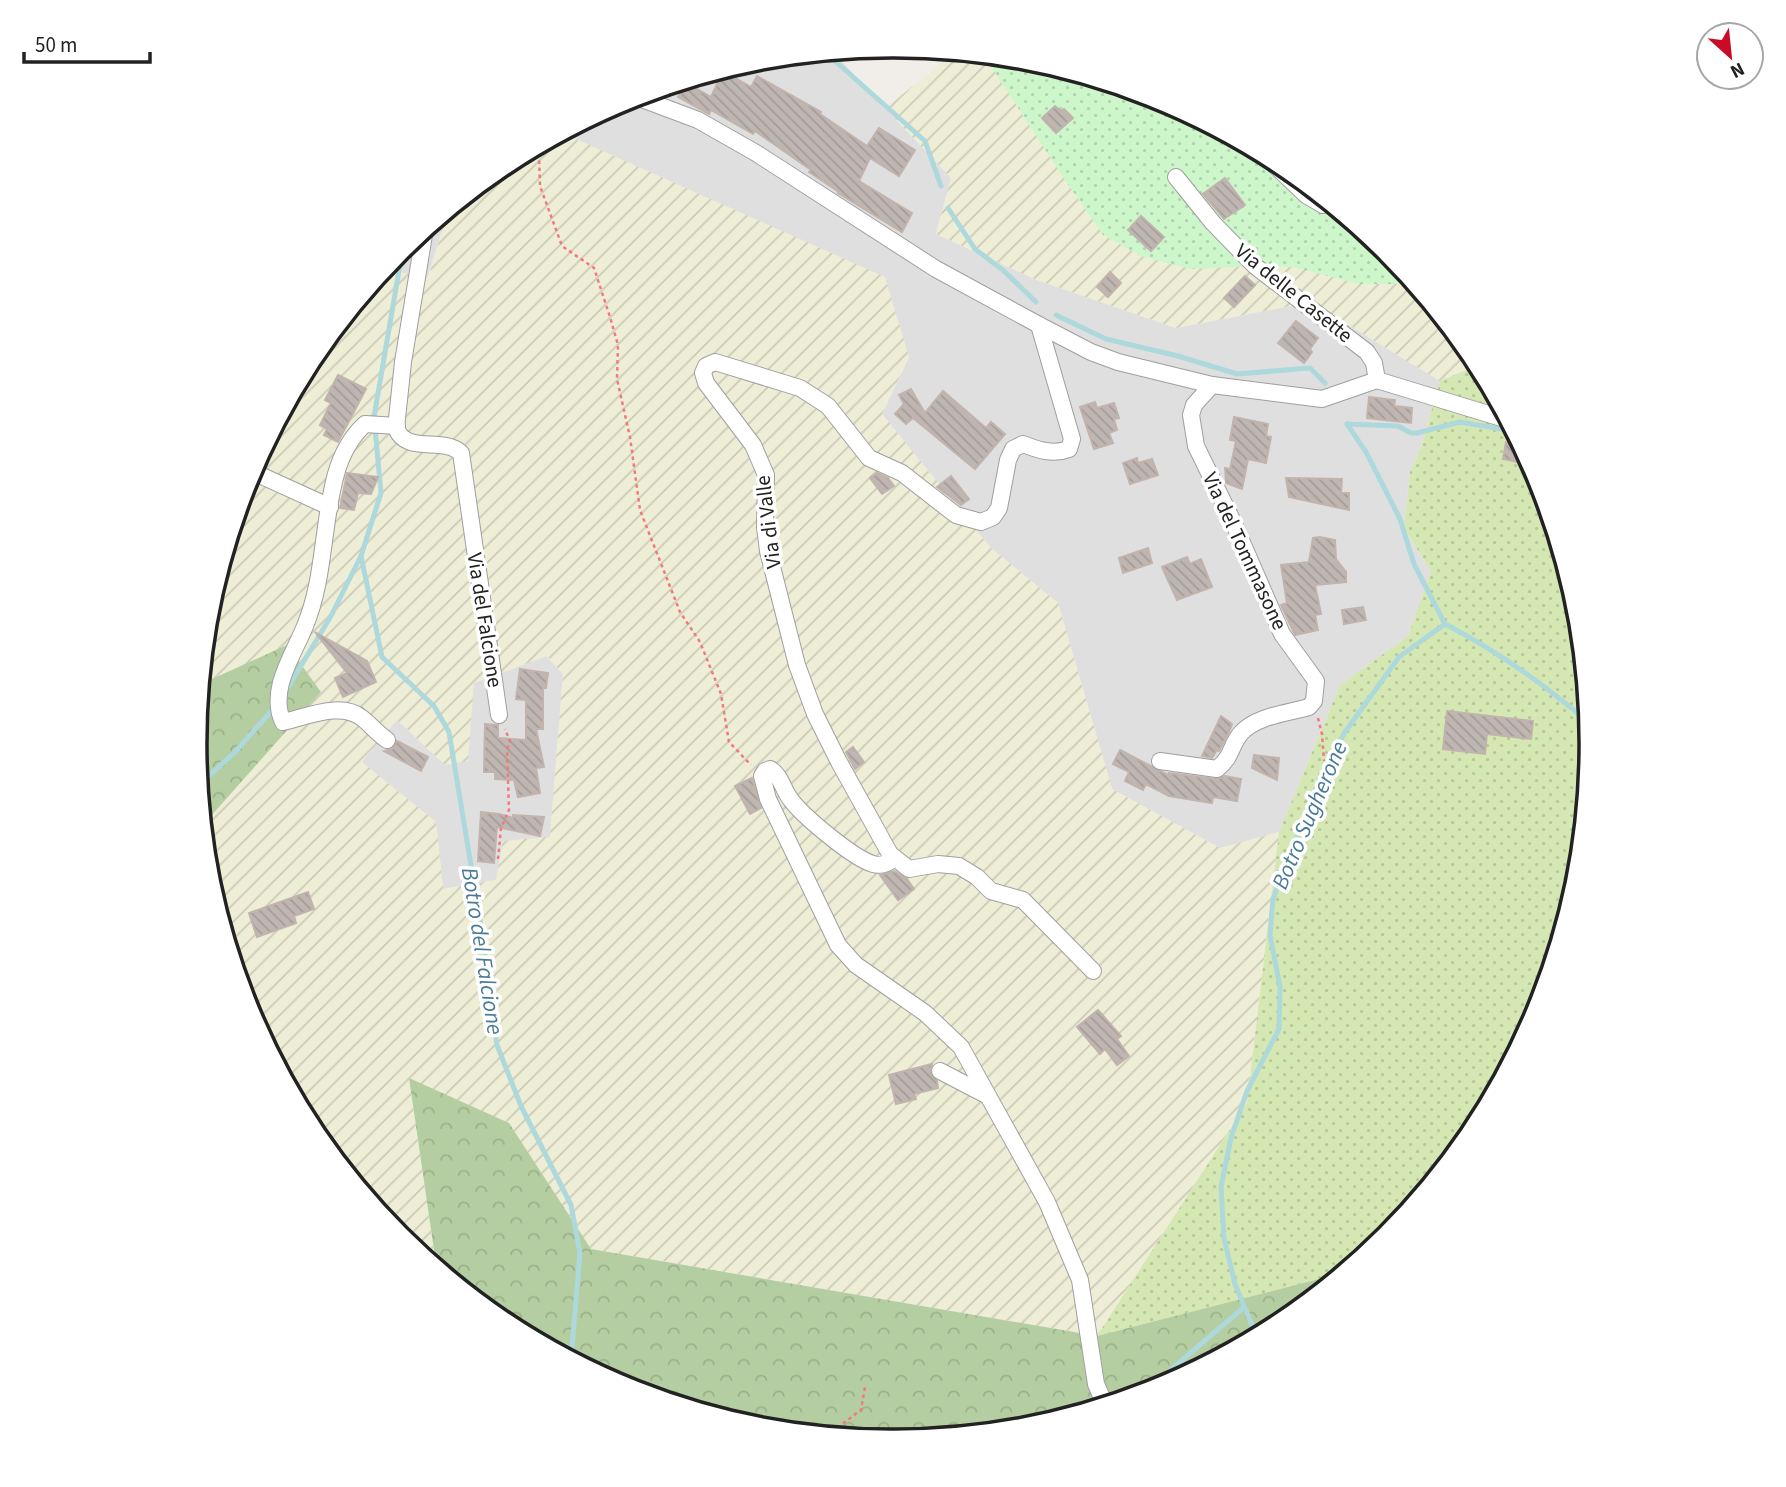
<svg xmlns="http://www.w3.org/2000/svg" width="1786" height="1487" font-family="'Source Sans 3',sans-serif">
  <style>
    .residential { fill: #e0dfdf }
    .farmland { fill: url(#farmland-furrows); fill-rule: evenodd }
    .grass { fill: url(#grass-dots) }
    .forest { fill: url(#forest-crowns) }
    .park { fill: url(#park-dots) }
    .lines { fill: none; stroke-linecap: round; stroke-linejoin: round }
    .stream { stroke: #add8dc; stroke-width: 5 }
    .building { fill: url(#building-back-hatch); stroke: #c2b3ac; stroke-width: 2 }
    .street-casing { stroke: #9f9f9f; stroke-width: 18 }
    .path { stroke: #f2797e; stroke-width: 2.5; stroke-dasharray: 3.5 3.5; stroke-linecap: butt }
    .street { stroke: #fff; stroke-width: 16 }
    .labels { text-anchor: middle; stroke-width: 7; stroke-linejoin: round; paint-order: stroke }
    .street-label { font-size: 21px; fill: #222; stroke: #fff }
    .water-label { font-size: 23px; font-style: italic; fill: #487a96; stroke: #fff }
    .rim { fill: none; stroke: #222; stroke-width: 3.5 }
  </style>
  <defs>
    <pattern id="farmland-furrows" width="10" height="10" patternUnits="userSpaceOnUse" patternTransform="scale(1.75)"><rect width="10" height="10" fill="#eeedd6"/><path d="M-1 1l2-2M0 10L10 0M9 11l2-2" fill="none" stroke="#cccbb7"/></pattern>
    <pattern id="grass-dots" width="8" height="8" patternUnits="userSpaceOnUse" patternTransform="scale(1.75)"><rect width="8" height="8" fill="#d5e8b3"/><path d="M2 2h.1M6 6h.1" fill="none" stroke="#b7c79a" stroke-width="1.8" stroke-linecap="round"/></pattern>
    <pattern id="forest-crowns" width="20" height="18" patternUnits="userSpaceOnUse" patternTransform="scale(1.75)"><rect width="20" height="18" fill="#b5cea1"/><path d="M2 6a3 3 0 1 1 6 0M12 15a3 3 0 1 1 6 0" fill="none" stroke="#9bb18a"/></pattern>
    <pattern id="park-dots" width="8" height="8" patternUnits="userSpaceOnUse" patternTransform="scale(1.75)"><rect width="8" height="8" fill="#cdf7ca"/><path d="M2 2h.1M6 6h.1" fill="none" stroke="#b0d3ad" stroke-width="1.8" stroke-linecap="round"/></pattern>
    <pattern id="building-back-hatch" width="6" height="6" patternUnits="userSpaceOnUse" patternTransform="scale(1.75)"><rect width="6" height="6" fill="#bfb6b2"/><path d="M-1 5l2 2M0 0l6 6M5-1l2 2" fill="none" stroke="#a49c99"/></pattern>
  </defs>
  <rect width="100%" height="100%" fill="#f1ede9"/>
  <g class="residential">
    <polygon points="832,51 951,178 936,234 1037,280 1176,328 1311,302 1440,381 1421,447 1410,472 1404,528 1431,571 1408,636 1340,685 1279,832 1220,848 1112,789 1058,603 991,548 882,414 909,357 576,139 555,136 626,98 757,59"/>
    <polygon points="456,203 441,234 427,279 384,268 400,250"/>
    <polygon points="546,656 563,674 550,837 497,880 443,889 436,822 361,762 397,720 445,765 474,683"/>
  </g>
  <g class="farmland">
    <polygon points="956,52 1030,59 1160,99 1181,115 1185,112 1281,163 1387,250 1474,356 1478,365 1440,381 1311,302 1176,328 1037,280 936,234 951,178 885,108"/>
    <path d="M 555,136 L 576,139 L 885,277 L 909,357 L 882,414 L 991,548 L 1058,603 L 1112,789 L 1220,848 L 1279,832 L 1247,1103 L 1097,1336 L 591,1249 L 509,1123 L 409,1079 L 436,1265 L 433,1265 L 399,1237 L 312,1131 L 248,1010 L 208,879 L 203,825 L 320,692 L 201,684 L 208,607 L 248,476 L 313,355 L 384,268 L 428,279 L 441,234 L 456,203 L 506,163 ZM 547,656 L 563,674 L 550,837 L 503,841 L 496,880 L 443,889 L 436,822 L 362,762 L 397,720 L 445,765 L 468,761 L 474,683 Z"/>
  </g>
  <polygon class="grass" points="1478,365 1538,477 1578,608 1591,744 1578,880 1538,1011 1473,1132 1386,1237 1329,1284 1323,1278 1097,1336 1247,1103 1279,832 1340,685 1408,636 1431,571 1404,528 1410,472 1421,447 1440,381"/>
  <g class="forest">
    <polygon points="287,645 321,692 203,825 195,743 201,684"/>
    <polygon points="409,1078 509,1123 591,1249 1097,1336 1323,1278 1329,1284 1280,1324 1160,1389 1029,1428 893,1441 756,1428 626,1388 505,1324 433,1265 436,1264"/>
  </g>
  <polygon class="park" points="983,54 1030,59 1160,99 1281,163 1387,250 1415,284 1359,284 1293,267 1252,266 1190,269 1141,256 1103,235 1065,180"/>
  <g class="lines">
    <g class="stream">
      <polyline points="825,52 925,141 941,186"/>
      <polyline points="948,208 975,249 1004,271 1036,302"/>
      <polyline points="1056,315 1106,339 1178,356 1237,374 1310,368 1325,383"/>
      <polyline points="1347,424 1366,452 1400,519 1414,564 1445,624"/>
      <polyline points="1347,424 1398,426 1411,433 1417,433 1460,422 1513,431"/>
      <polyline points="361,556 382,657 434,706 449,732 481,926 497,1045 521,1106 571,1205 580,1253 571,1359"/>
      <path d="M 1445,624 C 1499,652 1543,683 1589,723"/>
      <polyline points="284,694 331,616 361,556 381,493 374,417 403,247"/>
      <polyline points="199,785 234,753 274,708"/>
      <polyline points="1257,1337 1235,1284 1224,1238 1221,1187 1231,1138 1247,1091 1279,1029 1280,987 1270,935 1273,899 1320,778 1345,732 1399,657 1445,624"/>
      <polyline points="1134,1396 1166,1374 1243,1308"/>
    </g>
  </g>
  <g class="building">
    <polygon points="723,71 751,87 757,76 821,112 820,114 867,146 879,128 915,150 899,176 870,158 859,181 912,213 902,232 838,193 839,192 809,172 811,170 755,131 753,134 711,110 709,114 678,97 687,83 711,97"/>
    <polygon points="1055,106 1061,111 1064,109 1073,118 1056,133 1042,118"/>
    <polygon points="1225,178 1245,205 1224,219 1203,194"/>
    <polygon points="1141,216 1164,237 1151,251 1128,230"/>
    <polygon points="1110,272 1121,283 1108,297 1097,287"/>
    <polygon points="1245,276 1255,285 1234,307 1224,298"/>
    <polygon points="1296,321 1318,338 1310,349 1312,352 1304,363 1278,343"/>
    <polygon points="338,375 366,389 338,442 324,435 327,429 320,425 331,403 325,400"/>
    <polygon points="911,389 925,413 943,391 986,428 991,422 1005,434 975,469 913,418 906,424 895,414 904,404 899,395"/>
    <polygon points="1369,397 1395,400 1394,406 1412,408 1411,423 1367,418"/>
    <polygon points="1095,402 1097,408 1114,403 1119,418 1114,419 1117,430 1109,433 1113,443 1094,449 1080,407"/>
    <polygon points="1234,417 1268,424 1266,436 1271,437 1266,463 1248,459 1242,489 1226,483 1225,468 1230,469 1236,441 1230,440"/>
    <polygon points="1506,442 1521,446 1532,465 1503,459"/>
    <polygon points="1137,458 1138,463 1152,459 1158,475 1130,484 1123,463"/>
    <polygon points="347,473 378,477 371,494 358,493 354,510 340,508"/>
    <polygon points="877,473 888,478 894,486 882,494 870,478"/>
    <polygon points="951,476 969,499 961,505 937,487"/>
    <polygon points="1286,478 1342,479 1341,493 1349,493 1349,510 1289,497"/>
    <polygon points="1320,537 1335,540 1336,559 1346,572 1346,582 1315,585 1321,614 1315,615 1318,630 1295,635 1281,605 1287,603 1281,565 1309,562 1313,538"/>
    <polygon points="1148,548 1152,563 1123,573 1119,558"/>
    <polygon points="1187,557 1190,564 1201,559 1212,587 1177,600 1162,567"/>
    <polygon points="1363,607 1366,620 1344,624 1342,610"/>
    <polygon points="315,632 367,661 376,682 343,697 335,678 347,673"/>
    <polygon points="520,669 548,673 546,688 543,688 543,729 536,729 544,767 536,768 540,793 518,797 514,780 495,779 495,772 484,772 485,724 498,725 498,738 526,740 526,700 516,699"/>
    <polygon points="1447,711 1533,721 1531,739 1487,734 1485,754 1443,749"/>
    <polygon points="1221,716 1232,724 1229,732 1219,751 1217,750 1212,758 1202,756"/>
    <polygon points="397,741 428,757 421,771 384,751 392,749"/>
    <polygon points="853,747 864,762 855,769 846,752"/>
    <polygon points="1120,750 1168,775 1169,773 1216,779 1225,776 1241,779 1237,801 1213,797 1212,803 1169,796 1146,784 1143,790 1125,781 1129,772 1113,764"/>
    <polygon points="1254,755 1279,758 1277,780 1252,768"/>
    <polygon points="752,778 761,808 750,814 735,786"/>
    <polygon points="481,812 499,814 513,818 513,815 544,817 540,836 497,827 494,863 478,861"/>
    <polygon points="894,871 907,879 914,889 898,900 880,875"/>
    <polygon points="308,892 314,909 294,916 296,923 257,937 249,913"/>
    <polygon points="1098,1010 1121,1036 1117,1039 1129,1056 1117,1065 1105,1049 1100,1054 1077,1027"/>
    <polygon points="932,1064 930,1072 937,1081 938,1088 914,1094 916,1099 896,1104 889,1075"/>
  </g>
  <g class="lines">
    <g class="street-casing">
      <g id="street">
        <polyline points="634,96 698,120 756,153 936,269 1039,325 1091,352 1118,362 1212,385 1322,399 1377,380 1508,420"/>
        <polyline points="1262,153 1306,195 1323,205"/>
        <polyline points="1176,177 1213,223 1255,266 1367,352 1374,363 1377,380"/>
        <path d="M 425,229 L 403,362 L 396,428 C 406,455 443,436 461,453 L 499,715"/>
        <path d="M 1039,325 L 1072,439 L 1069,449 C 1053,455 1038,450 1023,444 L 1013,449 L 1008,460 L 999,508 L 993,517 L 981,522 L 956,515 L 902,473 L 869,458 L 828,406 L 800,388 L 715,362 L 706,366 L 703,373 L 706,383 L 753,445 L 766,475 L 765,527 L 768,551 L 797,665 L 815,714 L 839,762 L 890,854 L 889,862 C 883,865 879,866 873,864 C 853,858 804,817 791,800 C 783,790 781,775 770,769 L 765,771 L 762,776 L 768,799 L 838,945 L 856,965 L 925,1013 L 961,1047 L 1047,1202 L 1080,1280 L 1096,1384 L 1105,1405"/>
        <polyline points="251,471 330,507"/>
        <path d="M 387,740 C 376,732 371,725 362,718 C 341,701 306,717 283,722 C 268,690 294,654 305,626 C 325,578 322,524 336,474 C 341,456 351,437 365,424 L 397,426"/>
        <path d="M 1160,761 L 1217,769 C 1233,756 1230,746 1241,733 C 1256,716 1288,713 1309,707 L 1314,701 L 1316,681 L 1282,634 L 1234,524 L 1196,446 L 1191,415 L 1194,405 L 1212,385"/>
        <polyline points="890,854 909,869 938,864 959,866 977,877 991,891 1023,900 1093,971"/>
        <polyline points="940,1071 988,1096"/>
      </g>
    </g>
    <g class="path">
      <polyline points="534,148 539,156 540,186 562,246 594,268 610,317 618,345 617,379 630,437 640,510 680,612 700,642 721,694 729,742 751,765"/>
      <polyline points="1335,215 1349,226 1368,234"/>
      <polyline points="1318,718 1322,734 1324,761"/>
      <polyline points="498,859 501,828 509,810 507,749 510,741 505,729"/>
      <polyline points="837,1436 841,1425 861,1410 865,1387"/>
    </g>
    <use href="#street" class="street"/>
  </g>
  <g class="labels">
    <g class="street-label">
      <text transform="translate(1294 293) rotate(39)" y="7">Via delle Casette</text>
      <text transform="translate(768 522) rotate(-97)" y="7">Via di Valle</text>
      <text transform="translate(1245 551) rotate(65)" y="7">Via del Tommasone</text>
      <text transform="translate(485 620) rotate(81)" y="7">Via del Falcione</text>
    </g>
    <g class="water-label">
      <text transform="translate(1309 815) rotate(-67)" y="8">Botro Sugherone</text>
      <text transform="translate(483 951) rotate(81)" y="8">Botro del Falcione</text>
    </g>
  </g>
  <path d="M0 0H1786V1487H0ZM892 58H894A685 685 0 0 1 1579 743V744A685 685 0 0 1 894 1429H892A685 685 0 0 1 207 744V743A685 685 0 0 1 892 58Z" fill="#fff" fill-rule="evenodd"/>
  <path class="rim" d="M892 58H894A685 685 0 0 1 1579 743V744A685 685 0 0 1 894 1429H892A685 685 0 0 1 207 744V743A685 685 0 0 1 892 58Z"/>
  <g transform="translate(1730 56) rotate(153)"><circle r="33" fill="#ffffff" stroke="#a7a7a7" stroke-width="2"/>
  <path d="M0-5L12 26L0 18L-12 26Z" fill="#c80c27"/>
  <text y="-10" font-size="19" font-weight="bold" text-anchor="middle" fill="#222222">N</text>
  </g>
  <path d="M24 52v10h126v-10" fill="none" stroke="#222222" stroke-width="3.5"/>
  <text x="35" y="52" font-size="21" fill="#222222" stroke="#ffffff" stroke-width="5" paint-order="stroke">50 m</text>
</svg>
